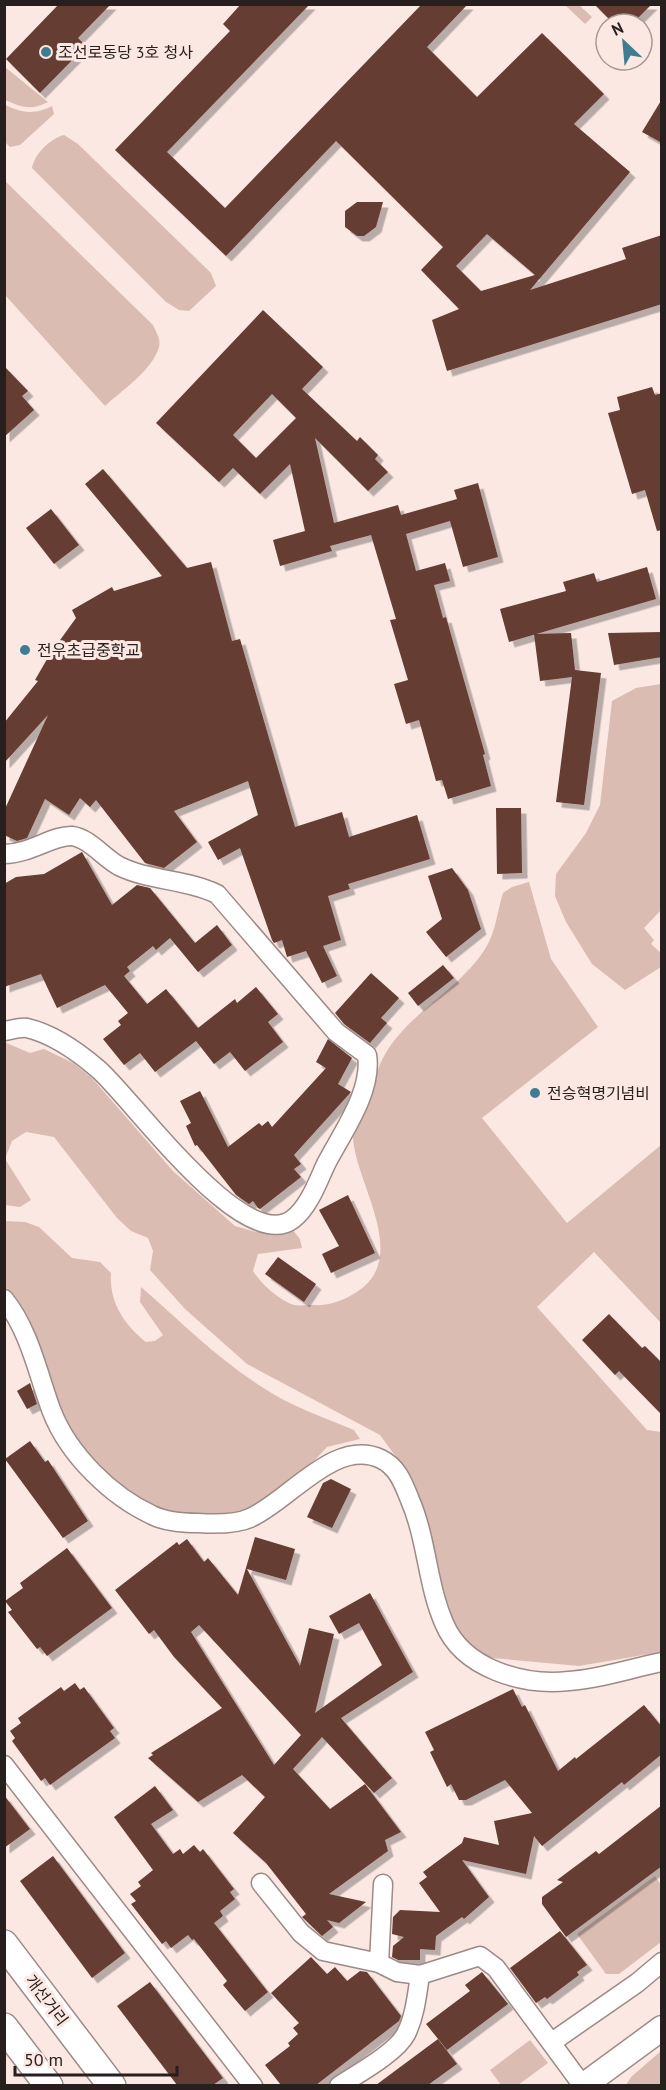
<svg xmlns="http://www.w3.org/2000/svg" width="666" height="2090" font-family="'PT Sans','Noto Sans KR',sans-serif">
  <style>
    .green { fill: #dbbcb3 }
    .building { fill: #653c31; fill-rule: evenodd; filter: url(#shadow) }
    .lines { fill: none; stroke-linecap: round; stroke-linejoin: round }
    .street-casing { stroke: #9c8a86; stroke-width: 21 }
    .secondary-casing { stroke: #9c8a86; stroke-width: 27 }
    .primary-casing { stroke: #9c8a86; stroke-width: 30 }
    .street { stroke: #fff; stroke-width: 18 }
    .secondary { stroke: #fff; stroke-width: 24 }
    .primary { stroke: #fff; stroke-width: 27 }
    .poi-dot { fill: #3f7c93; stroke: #fbe8e2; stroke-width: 2 }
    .labels { text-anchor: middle; stroke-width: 6; stroke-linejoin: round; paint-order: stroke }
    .poi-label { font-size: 16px; fill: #261f1d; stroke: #fbe8e2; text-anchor: start }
    .street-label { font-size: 16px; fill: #261f1d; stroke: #fbe8e2 }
  </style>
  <defs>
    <filter id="shadow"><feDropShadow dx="5.5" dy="5.5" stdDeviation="0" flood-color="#0004"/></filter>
  </defs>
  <rect width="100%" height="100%" fill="#fbe8e2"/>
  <g class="green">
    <polygon points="565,5 579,5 592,17 585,24"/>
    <path d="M 5,67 L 48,102 C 31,111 21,107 5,100 Z"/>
    <path d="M 5,105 C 23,113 34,115 52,106 L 54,114 L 20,145 L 10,147 L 5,142 Z"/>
    <path d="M 64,135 L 78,144 L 211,273 L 216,286 L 189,311 L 179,310 L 166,302 L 32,168 C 34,154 51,138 64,135 Z"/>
    <path d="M 4,180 L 153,325 C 156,332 161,339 159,347 C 152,371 122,390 105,406 L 5,295 Z"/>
    <polygon points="661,684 661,910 644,928 654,940 651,944 661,953 661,967 625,990 592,964 566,922 555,896 556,874 586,833 600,805 612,701 636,688"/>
    <path d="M 529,882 L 551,959 L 598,1027 L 482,1118 L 567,1223 L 661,1145 L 661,1323 L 594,1252 L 537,1307 L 647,1430 L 661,1432 L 661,1652 L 579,1666 L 482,1657 L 463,1640 L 450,1619 L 438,1581 L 421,1503 L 407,1472 L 380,1435 L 247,1364 L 185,1309 L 150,1270 L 153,1251 L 148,1238 L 131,1231 L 117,1218 L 54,1137 L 26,1132 L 12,1141 L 5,1159 L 31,1200 L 20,1207 L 5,1205 L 4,1042 L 30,1053 L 44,1049 L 73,1063 L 92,1078 L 173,1171 L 235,1226 L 256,1232 L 280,1232 L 291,1228 L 300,1239 L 302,1248 L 258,1254 L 253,1271 C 261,1284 279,1300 294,1305 C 300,1306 307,1305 313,1305 C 328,1306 343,1301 355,1293 C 412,1259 356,1185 353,1138 C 353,1128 376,1074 381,1062 C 403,1015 458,992 485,949 C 496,932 497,912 503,893 L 512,887 Z"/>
    <path d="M 4,1221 L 25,1222 L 39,1227 L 72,1258 L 100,1262 L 111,1273 C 109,1302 124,1324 146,1342 L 155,1341 L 163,1335 L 140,1302 L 141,1287 C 180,1321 218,1359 262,1387 C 290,1406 323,1417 354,1430 L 360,1439 L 327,1447 L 300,1476 L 245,1513 L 203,1517 L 172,1513 L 154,1507 L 120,1488 L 78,1444 L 60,1412 L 22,1308 L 5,1287 Z"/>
    <polygon points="655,1876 661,1885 661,1942 619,1974 606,1974 577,1934"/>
    <polygon points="530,2040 548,2063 518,2085 501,2085 490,2070"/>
    <polygon points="661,2051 661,2085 626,2085 631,2077"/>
  </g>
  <g class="building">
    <polygon points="59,4 111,4 78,38 86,46 40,93 6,59"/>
    <path d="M 241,4 L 310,4 L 167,152 L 225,208 L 422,4 L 468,4 L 427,47 L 477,97 L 542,33 L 604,94 L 574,124 L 630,172 L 530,290 L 626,259 L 622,248 L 662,235 L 662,304 L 447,371 L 432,320 L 459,309 L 421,270 L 443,247 L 336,141 L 226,256 L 115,150 L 230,31 L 223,24 ZM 487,234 L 535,275 L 481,291 L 456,266 Z"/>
    <polygon points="594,4 652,4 632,24 614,24"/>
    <polygon points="662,99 662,143 642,132"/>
    <polygon points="357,202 383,202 376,227 364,236 357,236 345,227 345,211"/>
    <path d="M 263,310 L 323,367 L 302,389 L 357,441 L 360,437 L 378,455 L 375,459 L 388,472 L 368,491 L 315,438 L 334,523 L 398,505 L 401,515 L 457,499 L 454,490 L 478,483 L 498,557 L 463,567 L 450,521 L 406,534 L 416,571 L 445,563 L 450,581 L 434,585 L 443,618 L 446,617 L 485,754 L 483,755 L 491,786 L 448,799 L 442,780 L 436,781 L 419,720 L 406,724 L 394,684 L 408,680 L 390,620 L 396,619 L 371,535 L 330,546 L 332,551 L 280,566 L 273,540 L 305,531 L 290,464 L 260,494 L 233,468 L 219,482 L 156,423 ZM 272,394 L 296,418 L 256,458 L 233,435 Z"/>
    <polygon points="4,366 28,391 22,396 34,410 4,437"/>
    <polygon points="652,387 655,395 662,393 662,530 657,531 645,490 632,494 608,413 620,410 617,397"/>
    <polygon points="103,469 187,568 211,562 232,641 240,639 295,827 342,812 349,837 417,815 430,859 348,884 350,889 328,896 341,940 323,946 337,976 322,983 306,951 287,957 282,940 274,943 272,940 240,848 218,860 208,842 258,815 248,781 174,811 197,842 164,868 145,863 96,800 90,807 80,798 69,815 45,799 27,838 17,841 4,835 4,811 48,715 4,763 4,723 38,681 35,680 50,654 76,618 72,610 112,587 114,591 162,576 85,484"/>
    <polygon points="51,509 79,545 54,564 26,528"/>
    <polygon points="647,567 656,599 509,642 500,609 566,591 563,582 594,573 597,582"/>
    <polygon points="662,632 662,657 614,665 608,633"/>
    <polygon points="571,633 575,670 601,673 584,805 556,802 572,677 540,681 534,634"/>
    <polygon points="496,808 521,808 522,873 497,874"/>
    <polygon points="82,852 112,905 137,885 150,888 195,943 217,925 232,945 198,972 170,938 156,950 153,946 127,967 130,971 124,976 147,1004 166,989 198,1028 235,999 237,1003 256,987 278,1014 268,1022 283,1042 245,1071 230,1052 214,1064 196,1041 155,1072 140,1053 124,1065 103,1039 121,1025 118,1021 128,1013 105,985 57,1008 41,974 4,987 4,884 16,877 44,874"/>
    <polygon points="452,868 468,890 481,929 446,957 426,932 442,919 428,876"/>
    <polygon points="443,965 454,978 418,1006 408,993"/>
    <polygon points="371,973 399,998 381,1018 387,1023 370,1043 344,1024 335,1013"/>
    <polygon points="328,1039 352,1058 338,1084 351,1092 294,1155 301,1164 294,1169 301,1177 260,1209 258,1208 253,1201 249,1204 236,1195 197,1145 195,1146 186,1126 191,1123 180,1101 200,1091 228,1147 259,1123 262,1126 268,1121 272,1127 326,1068 316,1062"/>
    <polygon points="348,1195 375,1253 331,1273 322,1254 339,1246 319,1210"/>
    <polygon points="278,1257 316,1284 304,1302 265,1274"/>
    <polygon points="609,1314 642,1348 645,1346 662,1363 662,1415 619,1371 615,1375 582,1340"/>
    <polygon points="30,1383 37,1404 27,1409 17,1391"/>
    <polygon points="30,1441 45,1462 48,1460 88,1521 63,1538 5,1459"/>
    <polygon points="331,1479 351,1489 332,1528 307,1517 323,1483"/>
    <path d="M 255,1537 L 295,1549 L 286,1580 L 247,1569 L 300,1666 L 309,1628 L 334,1634 L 315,1713 L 382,1665 L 359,1623 L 339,1634 L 329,1616 L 370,1593 L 413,1672 L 341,1718 L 392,1778 L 374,1793 L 322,1737 L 293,1769 L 330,1809 L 365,1784 L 401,1832 L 385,1840 L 388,1851 L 329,1894 L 366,1902 L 339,1923 L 327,1920 L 333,1927 L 322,1936 L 302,1917 L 306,1914 L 266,1863 L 233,1833 L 265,1797 L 242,1775 L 198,1802 L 148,1758 L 153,1755 L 151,1753 L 222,1708 L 174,1657 L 154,1630 L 149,1634 L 115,1590 L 177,1542 L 179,1545 L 187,1539 L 204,1562 L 208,1558 L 238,1595 ZM 199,1625 L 301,1735 L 274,1765 L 191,1632 Z"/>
    <polygon points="67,1548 112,1608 47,1656 40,1647 37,1649 8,1612 12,1610 5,1601 23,1588 20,1583"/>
    <polygon points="75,1683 80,1690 84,1687 114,1728 110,1731 115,1738 50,1785 45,1778 41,1781 12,1741 15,1738 10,1731 21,1723 18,1718 61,1687 64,1691"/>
    <polygon points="513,1689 522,1707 525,1705 558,1771 575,1757 576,1759 644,1705 662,1727 662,1754 624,1785 622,1782 542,1846 534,1836 526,1874 462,1860 489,1897 464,1919 462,1917 436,1936 435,1950 420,1949 420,1960 398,1960 392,1957 393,1946 404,1937 392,1934 393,1917 400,1910 440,1912 419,1883 427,1877 423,1872 462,1843 464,1837 499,1845 494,1821 532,1813 505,1780 466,1800 459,1800 451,1784 447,1787 430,1752 434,1750 425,1732"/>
    <polygon points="155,1786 173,1810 151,1824 173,1854 180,1849 183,1854 194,1845 200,1852 203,1849 234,1889 230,1892 235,1899 220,1911 223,1916 214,1923 268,1992 245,2011 223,1985 227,1981 194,1939 192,1940 188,1935 171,1948 166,1941 162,1944 131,1904 136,1901 130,1894 141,1886 138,1882 153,1870 114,1817"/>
    <polygon points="4,1795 30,1829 4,1848"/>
    <polygon points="662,1805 662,1866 566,1937 542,1904 542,1897 563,1882 557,1880 596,1851 599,1854"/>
    <polygon points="53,1856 125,1953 92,1978 20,1881"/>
    <polygon points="560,1931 587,1965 577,1972 579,1975 547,1999 545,1997 536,2003 510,1968"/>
    <polygon points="311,1957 327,1974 335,1967 347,1981 360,1971 367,1972 401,2016 399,2021 316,2085 281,2085 265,2065 290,2046 288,2043 298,2034 293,2028 299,2023 271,1993"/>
    <polygon points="482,1972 508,2004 447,2050 426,2024 470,1991 465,1985"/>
    <polygon points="150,1982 223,2078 213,2085 177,2085 117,2006"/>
    <polygon points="438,2039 457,2064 428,2085 376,2085"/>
  </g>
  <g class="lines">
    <g class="street-casing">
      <g id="street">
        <path d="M 4,854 C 30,854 53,835 72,836 C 89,838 104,858 119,866 C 149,881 186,879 217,894 L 336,1032 L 367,1055 C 373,1091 342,1133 326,1164 C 318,1181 309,1207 293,1219 C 244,1257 132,1098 98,1069 C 77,1051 53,1034 27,1028 C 20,1027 11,1030 4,1031"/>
        <path d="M 4,1299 C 30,1331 38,1375 52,1412 C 69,1455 111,1496 152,1515 C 166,1522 183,1523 198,1523 C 213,1524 237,1524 250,1518 C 289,1501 335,1437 381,1459 C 398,1467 404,1485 410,1500 C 427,1539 427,1584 444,1623 C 463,1669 523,1686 569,1681 C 600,1679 631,1668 662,1662"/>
        <polyline points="4,1765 253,2086"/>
        <polyline points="261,1883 301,1933 323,1951 379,1963 397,1972 420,1975 480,1956 496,1968 583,2086"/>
        <polyline points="379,1963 383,1884"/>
        <polyline points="552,2042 637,1983 662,1962"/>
        <path d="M 339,2086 C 357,2074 396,2053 406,2034 C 415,2016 417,1995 420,1975"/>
      </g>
    </g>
    <g class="secondary-casing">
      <polyline id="secondary" points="583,2086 662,2028"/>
    </g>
    <g class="primary-casing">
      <g id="primary">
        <polyline points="4,1944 112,2086"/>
        <polyline points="4,2027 49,2086"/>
      </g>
    </g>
    <use href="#street" class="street"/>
    <use href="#secondary" class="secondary"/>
    <use href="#primary" class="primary"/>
  </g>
  <g class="poi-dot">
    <circle cx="46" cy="52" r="6"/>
    <circle cx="25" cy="650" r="6"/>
    <circle cx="535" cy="1093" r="6"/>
  </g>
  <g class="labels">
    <g class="poi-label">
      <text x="58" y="58">조선로동당 3호 청사</text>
      <text x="37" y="656">전우초급중학교</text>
      <text x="547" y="1099">전승혁명기념비</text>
    </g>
    <g class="street-label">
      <text transform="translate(47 2000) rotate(53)" y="6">개선거리</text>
    </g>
  </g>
  <rect width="666" height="2090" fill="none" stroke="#261f1d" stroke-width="12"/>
  <g transform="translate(624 42) rotate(334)"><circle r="28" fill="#fbe8e2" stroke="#a69893" stroke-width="1.5"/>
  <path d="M0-4.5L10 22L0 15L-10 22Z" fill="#3f7c93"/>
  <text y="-9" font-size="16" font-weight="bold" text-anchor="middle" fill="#261f1d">N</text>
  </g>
  <path d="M15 2066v9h162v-9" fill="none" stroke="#261f1d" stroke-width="3"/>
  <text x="24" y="2066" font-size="18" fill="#261f1d" stroke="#fbe8e2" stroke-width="4.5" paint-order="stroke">50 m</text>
</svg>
